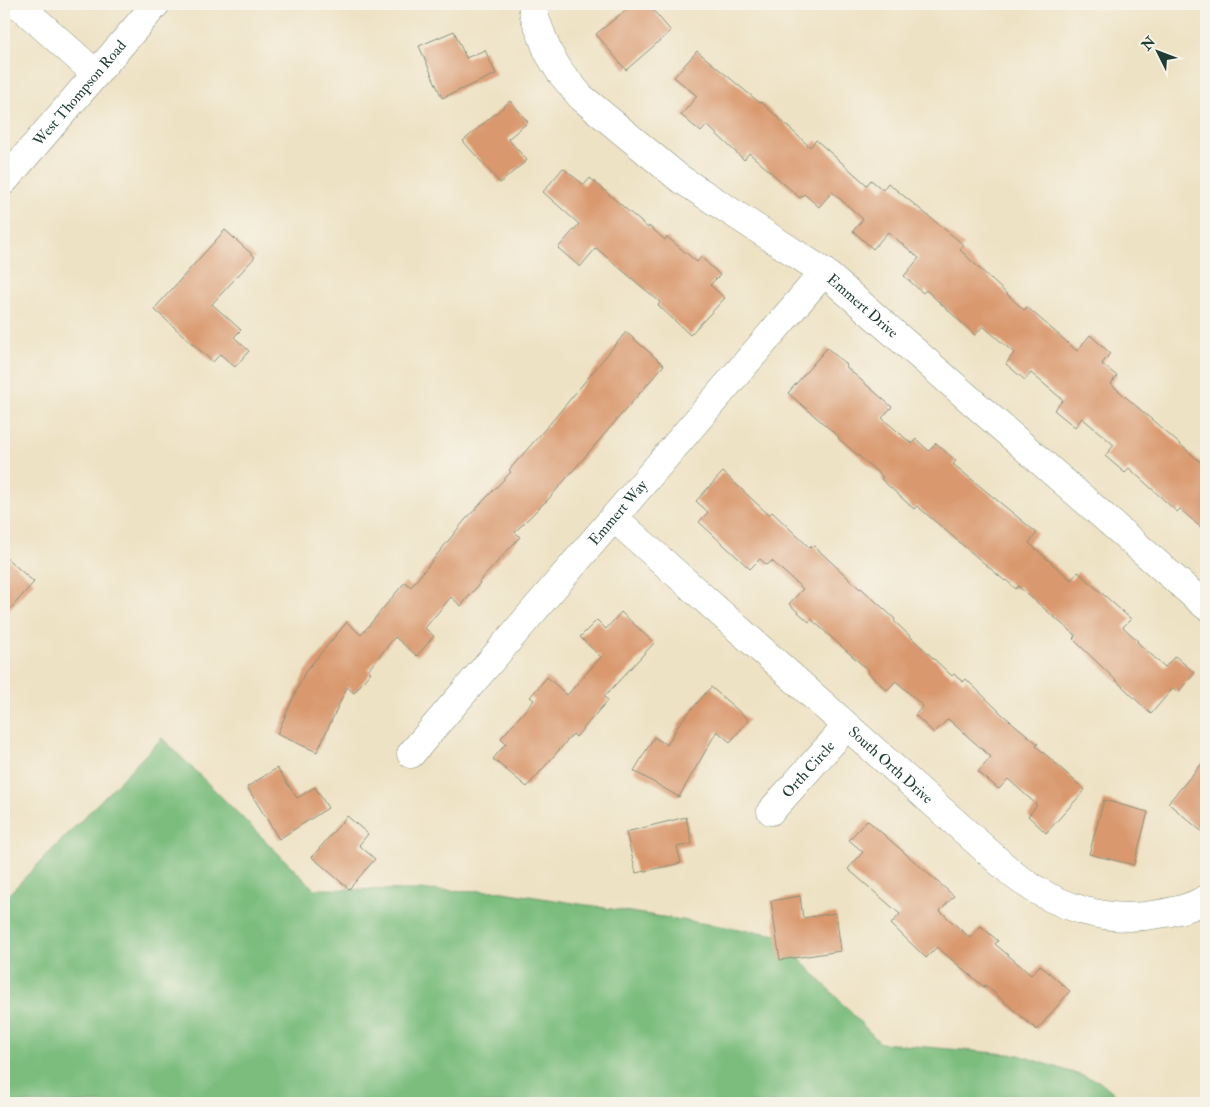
<svg xmlns="http://www.w3.org/2000/svg" width="1210" height="1107" font-family="'IM FELL Double Pica',serif">
  <style>
    .forest { fill: #7cbd7e; stroke: #4e7d59 }
    .building { fill: #d9986d }
    .lines { fill: none; stroke-linecap: round; stroke-linejoin: round }
    .minor-casing { stroke: #86907c; stroke-width: 29 }
    .major-casing { stroke: #86907c; stroke-width: 29 }
    .minor { stroke: #fff; stroke-width: 28 }
    .major { stroke: #fff; stroke-width: 28 }
    .labels { text-anchor: middle; stroke-width: 4; stroke-linejoin: round; paint-order: stroke }
    .street-label { font-size: 15px; fill: #1f3d34; stroke: #f7f3e8 }
  </style>
  <rect width="100%" height="100%" fill="#f7f3e8"/>
  <filter id="ink" filterUnits="userSpaceOnUse"><feTurbulence type="fractalNoise" baseFrequency=".02" numOctaves="2"/><feDisplacementMap in="SourceGraphic" scale="10" xChannelSelector="R" yChannelSelector="G"/><feConvolveMatrix kernelMatrix="1 2 1 2 8 2 1 2 1" color-interpolation-filters="sRGB"/></filter>
  <filter id="wash" filterUnits="userSpaceOnUse"><feTurbulence type="fractalNoise" baseFrequency=".0096" numOctaves="4" result="noise"/><feDisplacementMap in="SourceGraphic" scale="20" xChannelSelector="R" yChannelSelector="G"/><feGaussianBlur stdDeviation="1.12" result="paint"/><feColorMatrix in="noise" values="0 0 0 0 0 0 0 0 0 0 0 0 0 0 0 0 0 1.4 0 .05"/><feComposite in="paint" operator="in"/></filter>
  <g filter="url(#wash)">
    <rect width="100%" height="100%" fill="#eee2c4"/>
    <polygon class="forest" points="162,738 314,889 497,891 777,935 880,1043 1019,1055 1101,1082 1126,1103 4,1103 4,899"/>
    <g id="blocks">
      <g class="building">
        <polygon points="633,4 648,4 671,31 626,70 596,34"/>
        <polygon points="454,31 466,58 485,50 496,74 442,98 419,46"/>
        <polygon points="697,51 760,103 761,102 810,147 816,140 867,185 871,180 883,190 888,183 964,245 960,250 1024,310 1027,307 1077,351 1090,335 1110,353 1102,364 1117,376 1111,384 1206,467 1206,532 1180,509 1177,512 1129,468 1125,473 1105,456 1114,445 1082,418 1075,427 1054,410 1063,400 1031,373 1025,380 1006,364 1014,353 983,326 975,335 926,290 923,293 904,276 919,258 888,232 873,249 853,231 863,219 832,192 819,207 804,194 800,198 749,153 744,160 707,125 701,132 681,115 697,96 674,77"/>
        <polygon points="510,101 528,122 508,139 527,160 500,183 463,141"/>
        <polygon points="563,168 584,185 590,178 648,228 649,226 665,240 667,237 697,262 701,257 720,275 710,285 725,298 690,335 658,305 660,302 596,248 580,267 558,248 579,224 543,192"/>
        <polygon points="225,230 255,257 212,304 241,330 234,337 249,351 235,367 220,354 213,362 154,309"/>
        <polygon points="626,332 664,365 546,502 545,502 515,532 520,537 479,582 480,583 461,606 451,597 425,628 434,636 417,656 395,637 368,670 371,672 354,693 347,687 317,752 277,734 305,672 347,622 361,635 405,582 411,587 465,520 511,472 509,470 553,420"/>
        <polygon points="827,348 847,365 846,367 892,407 882,418 912,444 916,439 929,451 936,443 956,461 953,464 1037,533 1029,543 1071,580 1078,572 1131,619 1123,627 1138,641 1137,642 1165,667 1175,656 1195,673 1178,692 1173,688 1151,714 1073,639 1076,636 1018,586 1016,589 1006,580 1005,581 917,506 914,509 881,479 883,477 838,438 839,437 788,393"/>
        <polygon points="723,472 769,515 772,512 810,548 813,545 860,589 861,588 895,619 894,621 952,676 954,674 963,682 966,679 1004,716 1038,744 1036,746 1085,790 1046,833 1028,816 1037,805 1008,779 999,789 978,772 991,757 948,719 934,733 915,715 923,706 896,681 887,690 868,673 869,671 811,619 809,622 789,604 803,589 772,561 767,565 760,559 750,569 699,522 708,512 696,501"/>
        <polygon points="4,556 34,582 4,616"/>
        <polygon points="621,612 654,643 604,697 608,700 576,737 573,734 527,787 493,759 506,743 501,738 534,700 530,697 547,677 567,695 601,657 580,637 597,620 606,629"/>
        <polygon points="711,687 749,720 730,742 717,731 679,797 634,771 654,737 667,745 679,724"/>
        <polygon points="1206,759 1206,835 1168,803"/>
        <polygon points="277,768 297,798 315,787 328,808 279,839 247,787"/>
        <polygon points="1104,800 1148,812 1134,865 1089,854"/>
        <polygon points="347,816 368,834 359,845 375,859 349,889 312,857"/>
        <polygon points="686,817 692,844 677,847 681,863 636,873 626,832"/>
        <polygon points="867,820 954,896 940,911 970,938 981,926 998,941 995,944 1031,975 1040,965 1070,991 1037,1030 985,985 984,987 937,947 926,958 891,924 900,914 848,869 863,852 849,840"/>
        <polygon points="800,896 803,918 836,913 841,951 780,960 771,901"/>
      </g>
    </g>
  </g>
  <g filter="url(#ink)">
    <use href="#blocks" fill-opacity="0" stroke="#86907c" stroke-width="1"/>
    <g class="lines">
      <g class="minor-casing">
        <g id="minor">
          <polyline points="18,4 96,74"/>
          <path id="s1" d="M 532,4 L 534,15 L 548,52 L 560,72 L 581,97 L 679,178 L 824,272 L 1206,606"/>
          <path id="s2" d="M 614,518 L 1014,875 C 1056,907 1106,924 1159,914 C 1176,911 1191,908 1206,899"/>
          <path id="s3" d="M 411,754 L 824,272"/>
          <path id="s4" d="M 771,811 L 847,726"/>
        </g>
      </g>
      <g class="major-casing">
        <g id="major">
          <path id="s5" d="M 4,181 L 156,4"/>
        </g>
      </g>
      <use href="#minor" class="minor"/>
      <use href="#major" class="major"/>
    </g>
  </g>
  <g class="labels">
    <g class="street-label">
      <text dy="5" stroke="none"><textPath href="#s5" startOffset="116">West Thompson Road</textPath></text>
      <text dy="5" stroke="none"><textPath href="#s1" startOffset="458">Emmert Drive</textPath></text>
      <text dy="5" stroke="none"><textPath href="#s3" startOffset="318">Emmert Way</textPath></text>
      <text dy="5" stroke="none"><textPath href="#s2" startOffset="371">South Orth Drive</textPath></text>
      <text dy="5" stroke="none"><textPath href="#s4" startOffset="56">Orth Circle</textPath></text>
    </g>
  </g>
  <rect width="1210" height="1107" fill="none" stroke="#f7f3e8" stroke-width="20"/>
  <g transform="translate(1158 52) rotate(312)" stroke="#f7f3e8" stroke-width="4" paint-order="stroke">
  <path d="M0-4L9 19L0 12L-9 19Z" fill="#1f3d34"/>
  <text y="-8" font-size="14" font-weight="bold" text-anchor="middle" fill="#1f3d34">N</text>
  </g>
</svg>
